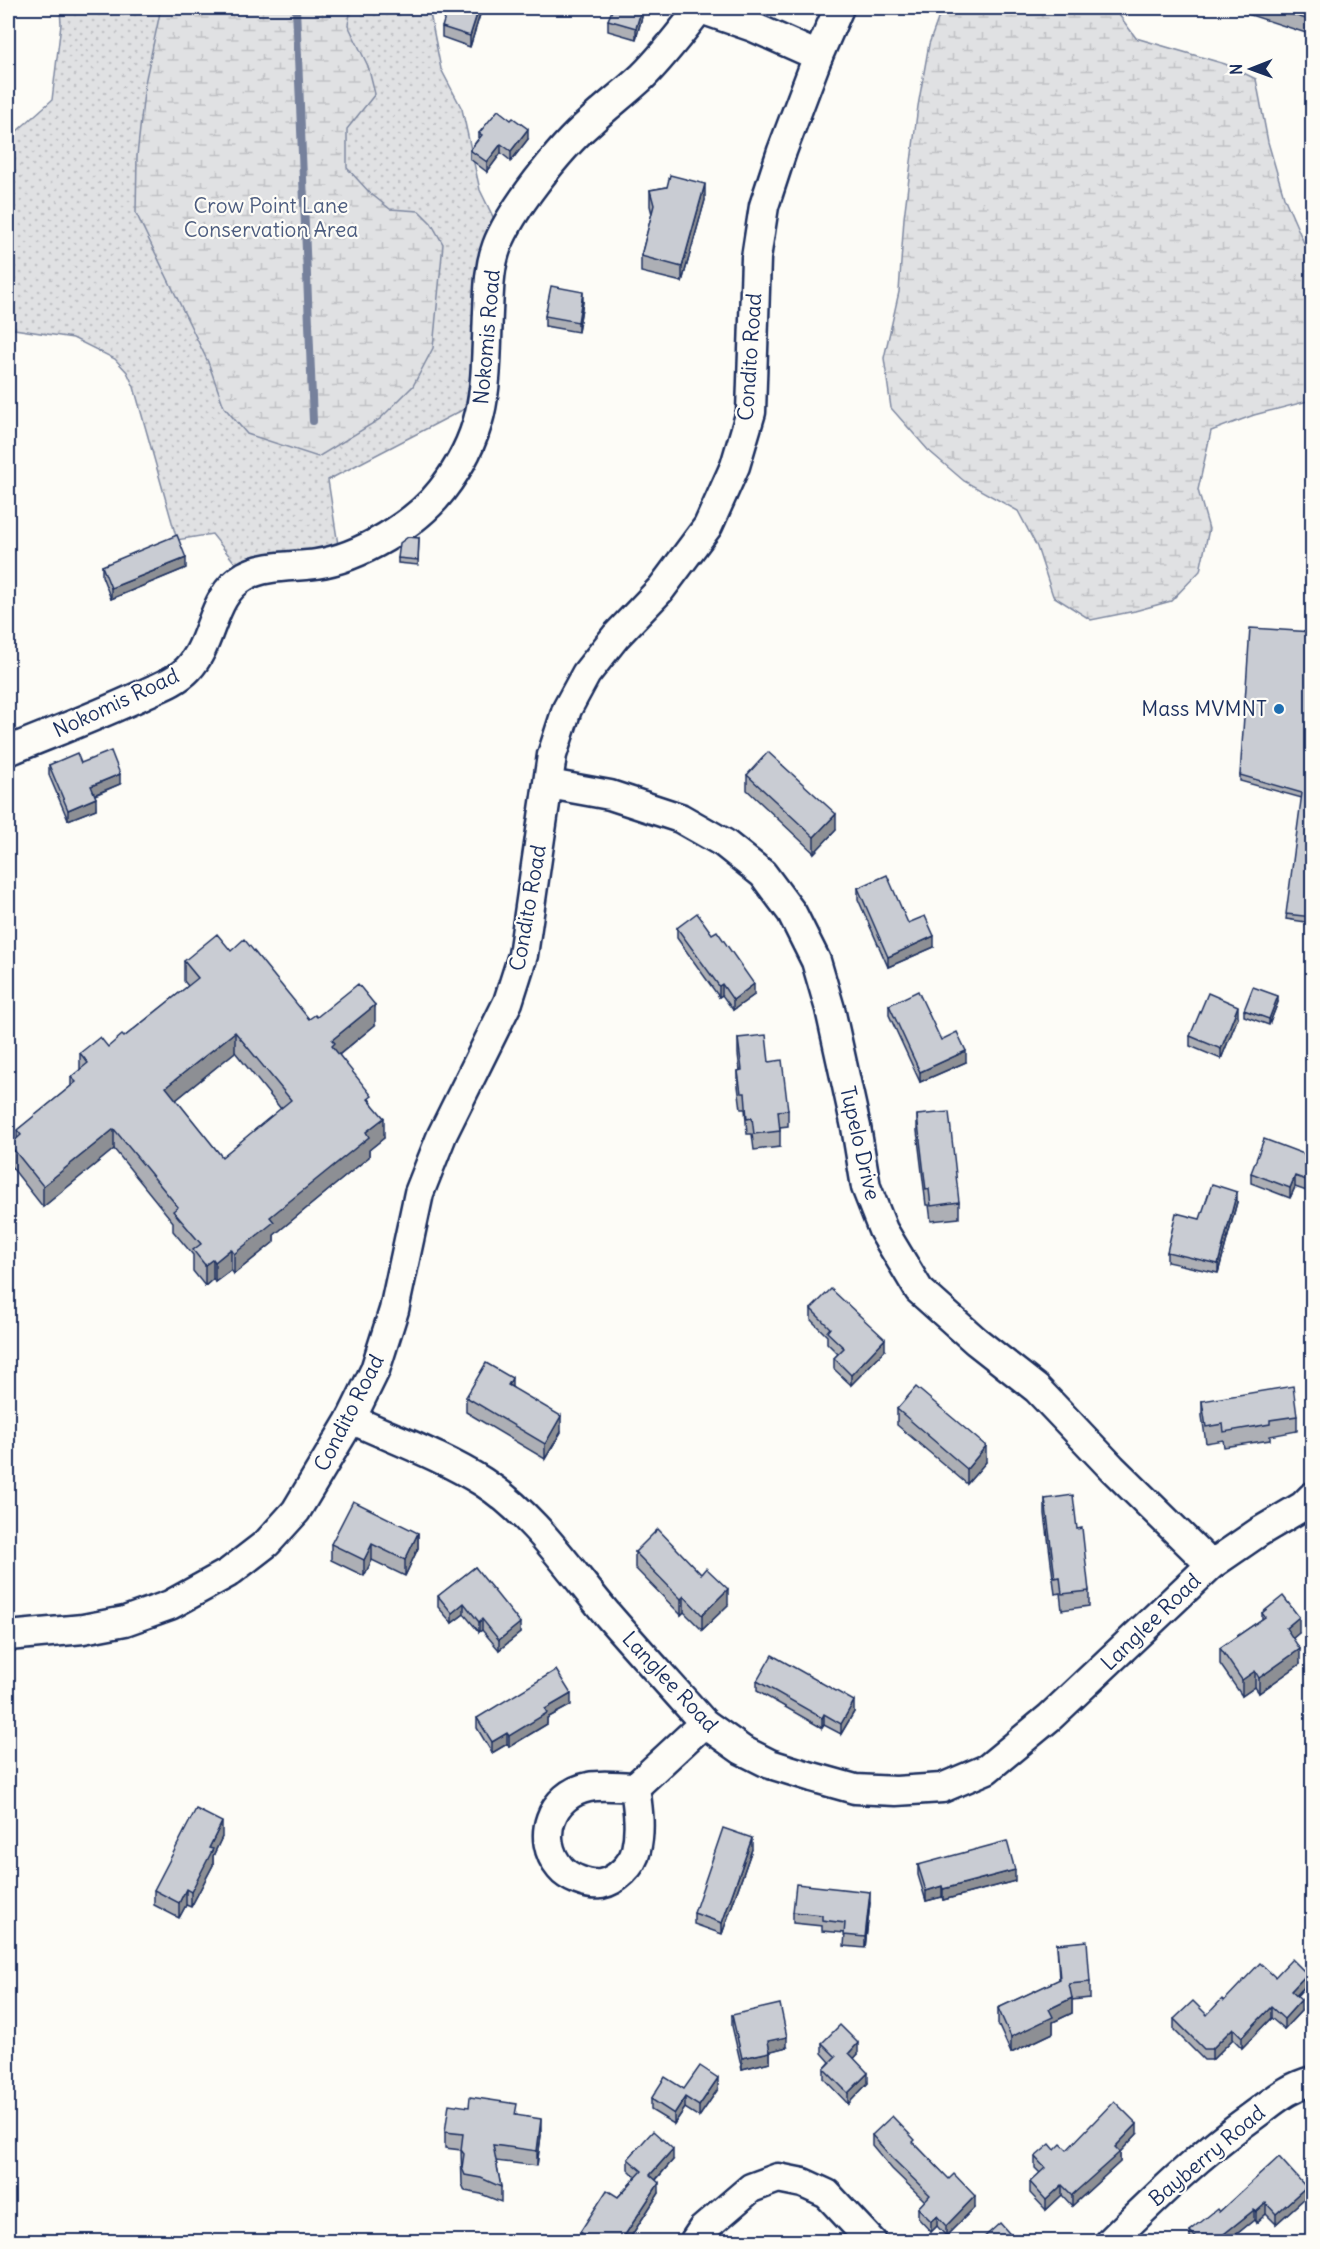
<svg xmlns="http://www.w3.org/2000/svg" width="1320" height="2249" font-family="Delius,sans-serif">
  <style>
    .grass { fill: url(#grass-dots); stroke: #7e88a0; stroke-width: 1.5 }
    .wetland { fill: url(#wetland-marsh); stroke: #7e88a0; stroke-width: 1.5 }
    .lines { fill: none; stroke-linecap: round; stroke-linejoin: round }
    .stream { stroke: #76819c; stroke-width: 8 }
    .minor-casing { stroke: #1b2f5e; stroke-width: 33 }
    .minor { stroke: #fdfcf7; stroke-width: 28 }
    .wall { fill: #adafb5; stroke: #1b2f5e; stroke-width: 1.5; fill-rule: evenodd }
    .shaded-wall { fill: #8d8f94; stroke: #1b2f5e; stroke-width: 1.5 }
    .building { fill: #c9ccd3; stroke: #1b2f5e; stroke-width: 1.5; fill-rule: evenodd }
    .poi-dot { fill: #1f6fb2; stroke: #fdfcf7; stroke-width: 2 }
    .labels { text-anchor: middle; stroke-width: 4.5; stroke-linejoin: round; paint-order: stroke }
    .park-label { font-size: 21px; fill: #4c5c7f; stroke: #fdfcf7 }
    .street-label { font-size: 21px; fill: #1b2f5e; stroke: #fdfcf7 }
    .poi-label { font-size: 21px; fill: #1b2f5e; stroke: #fdfcf7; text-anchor: end }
  </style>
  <defs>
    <pattern id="grass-dots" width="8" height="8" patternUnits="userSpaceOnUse" patternTransform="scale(1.5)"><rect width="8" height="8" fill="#e0e1e3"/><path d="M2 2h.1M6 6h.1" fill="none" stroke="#c0c1c5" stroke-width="1.8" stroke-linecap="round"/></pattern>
    <pattern id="wetland-marsh" width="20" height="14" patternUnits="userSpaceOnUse" patternTransform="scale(1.5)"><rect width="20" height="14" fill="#e0e1e3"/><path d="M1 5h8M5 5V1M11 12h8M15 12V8" fill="none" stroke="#c0c1c5"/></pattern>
  </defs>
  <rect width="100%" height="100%" fill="#fdfcf7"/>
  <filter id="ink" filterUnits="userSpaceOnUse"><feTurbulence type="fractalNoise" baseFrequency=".0167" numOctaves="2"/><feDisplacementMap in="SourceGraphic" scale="12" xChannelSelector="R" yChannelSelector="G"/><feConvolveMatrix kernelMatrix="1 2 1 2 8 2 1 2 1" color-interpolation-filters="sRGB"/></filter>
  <g filter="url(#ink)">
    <polygon class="grass" points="60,8 429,8 441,69 462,109 480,190 496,223 474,404 328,480 338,545 235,563 212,534 177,540 134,387 127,372 115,359 73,338 8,328 8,139 52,100 61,24"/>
    <g class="wetland">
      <polygon points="161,8 351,8 348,25 368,66 375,94 347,129 347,168 370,193 390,209 419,211 431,223 443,244 433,348 413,386 380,419 318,457 247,434 224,407 208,362 136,213 137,156 145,83"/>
      <polygon points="942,8 1114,8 1136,38 1225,64 1256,79 1268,142 1284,197 1304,243 1312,246 1312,400 1254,415 1211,431 1198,490 1209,529 1200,571 1171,601 1135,611 1091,620 1053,596 1037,547 1018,511 964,481 928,450 891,408 884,358 899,292 904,218 918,106 929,44"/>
    </g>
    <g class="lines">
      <polyline class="stream" points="296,8 313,421"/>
      <g class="minor-casing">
        <g id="minor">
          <polyline points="698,8 753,27 818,56"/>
          <path d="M 8,751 C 52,733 97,716 140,696 C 156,688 176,682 188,669 C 214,642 210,596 245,576 C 264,565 294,567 316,564 C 359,558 416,524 442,490 C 489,429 485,385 488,312 C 489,290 489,267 497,246 C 510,211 560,148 589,123 C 606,107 626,92 643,76 C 664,55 682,31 700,8"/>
          <polyline points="549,784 610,795 680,818 724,843 763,874 792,913 816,961 830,1009 856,1127 866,1187 883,1230 919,1290 976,1341 1037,1389 1112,1468 1211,1565"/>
          <path d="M 351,1419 C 394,1439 442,1456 483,1482 C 534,1515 568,1568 607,1614 C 639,1651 672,1687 704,1723 L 742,1750 L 770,1764 L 812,1777 L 855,1789 L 896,1791 L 942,1788 L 987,1769 L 1050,1717 L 1211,1565 L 1259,1532 L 1303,1506 L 1312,1497"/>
          <polyline points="8,1636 83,1629 125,1621 170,1605 228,1573 267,1543 296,1511 351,1419 375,1370 394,1310 419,1193 442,1135 508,1002 523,955 552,755 567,709 586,674 616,636 661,589 708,526 735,466 751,412 756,258 764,206 782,151 818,56 839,8"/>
          <path d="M 635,1787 C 620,1787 603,1784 589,1787 C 551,1794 535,1838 560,1868 C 568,1878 589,1886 601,1884 C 616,1881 633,1865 636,1850 C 641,1829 638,1809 635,1787 L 704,1723"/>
          <polyline points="694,2242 702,2230 751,2188 778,2178 803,2183 827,2194 872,2242"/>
          <path d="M 1110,2242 C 1156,2197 1201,2153 1253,2116 C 1274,2101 1287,2088 1312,2081"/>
        </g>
      </g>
      <use href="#minor" class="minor"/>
    </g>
    <g class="wall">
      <polygon points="482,8 470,47 442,37 442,27"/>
      <polygon points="643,8 643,13 636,39 608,31 608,20"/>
      <polygon points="1232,8 1312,8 1312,35 1232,9"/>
      <polygon points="479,133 528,139 511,161 501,153 487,172 470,159 470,150 479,138"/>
      <polygon points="667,187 705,200 682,282 641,272 641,256 652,214 650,206 650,190"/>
      <polygon points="583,302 578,332 545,326 545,316"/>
      <polygon points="419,538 418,565 398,563 398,558"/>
      <polygon points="102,566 186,568 111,599 102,576"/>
      <polygon points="1312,632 1312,923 1286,919 1302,798 1240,781 1240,775"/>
      <polygon points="49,765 120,784 95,795 96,809 68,820 49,775"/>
      <polygon points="747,775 836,830 814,853 747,790"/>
      <polygon points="858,888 908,923 934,947 888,967 858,899"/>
      <polygon points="677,928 754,995 733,1010 722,995 719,997 677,938"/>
      <path d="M 231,951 L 309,1019 L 317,1017 L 375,1025 L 339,1055 L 372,1103 L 384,1138 L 369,1150 L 369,1157 L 274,1235 L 274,1242 L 234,1274 L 231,1270 L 215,1282 L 213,1279 L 205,1286 L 193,1271 L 193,1255 L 173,1231 L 173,1222 L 114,1149 L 43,1207 L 10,1165 L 10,1145 L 17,1139 L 17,1130 L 71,1086 L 71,1077 L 80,1070 L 80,1053 L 108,1047 L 124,1037 L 188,986 L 184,981 L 184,961 ZM 235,1052 L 281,1109 L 222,1157 L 176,1100 Z"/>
      <polygon points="1278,1002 1269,1025 1244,1016 1244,1010"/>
      <polygon points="889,1005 941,1040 966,1062 920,1082 889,1015"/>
      <polygon points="1238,1017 1221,1059 1190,1046 1190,1036"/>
      <polygon points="738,1038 769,1062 788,1110 788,1126 780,1127 780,1147 754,1150 752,1134 747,1134 745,1109 741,1109 738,1086 738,1071 740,1071 738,1054"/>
      <polygon points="917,1115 959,1202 959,1218 931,1221 929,1205 926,1205 917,1131"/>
      <polygon points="1312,1157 1312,1193 1295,1187 1290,1198 1251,1183 1251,1173"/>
      <polygon points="1237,1202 1218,1273 1167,1262 1167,1252 1200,1219"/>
      <polygon points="811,1309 885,1350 851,1385 834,1369 834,1358 838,1354 827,1343 827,1336 811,1320"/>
      <polygon points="512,1387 561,1432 545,1459 466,1412 466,1397"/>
      <polygon points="1202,1401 1297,1416 1297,1431 1270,1436 1270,1440 1224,1447 1223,1440 1206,1443 1202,1416"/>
      <polygon points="897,1409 986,1462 967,1484 897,1425"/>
      <polygon points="1045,1499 1077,1529 1089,1591 1089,1606 1062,1610 1060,1593 1055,1594 1045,1514"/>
      <polygon points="418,1533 418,1548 405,1576 372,1560 364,1576 331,1560 331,1544"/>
      <polygon points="635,1552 728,1605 702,1630 684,1612 681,1615 635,1568"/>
      <polygon points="475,1567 520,1633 499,1650 482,1630 479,1632 464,1614 452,1623 438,1607 438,1596"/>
      <polygon points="1262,1613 1299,1633 1293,1638 1300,1664 1259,1693 1255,1687 1242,1696 1220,1664 1220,1648 1262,1619"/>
      <polygon points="757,1681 854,1712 841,1734 824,1725 822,1728 757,1691"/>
      <polygon points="571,1705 547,1718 547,1724 509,1747 507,1744 492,1753 477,1728 477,1718"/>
      <polygon points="222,1837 213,1856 213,1865 191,1907 186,1905 179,1918 154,1905 154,1890"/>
      <polygon points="752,1849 722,1934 694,1924 694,1913"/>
      <polygon points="918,1865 1015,1881 943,1900 942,1897 926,1901 918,1875"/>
      <polygon points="1312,1901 1312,1932 1309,1931 1309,1921 1310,1918 1308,1916 1308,1907"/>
      <polygon points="870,1903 865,1948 844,1946 845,1933 822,1931 822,1926 793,1923 793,1912"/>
      <polygon points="1057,1944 1090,1982 1090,1998 1072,2000 1072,2013 1053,2022 1053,2033 1011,2053 998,2024 998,2008 1059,1980"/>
      <polygon points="1275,1977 1307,1984 1297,1996 1301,2011 1284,2029 1271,2018 1242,2048 1233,2039 1212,2060 1204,2060 1174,2030 1174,2019 1207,2015 1224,2001"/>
      <polygon points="732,2015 787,2047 770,2051 770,2062 742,2069 732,2026"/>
      <polygon points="822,2043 858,2054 854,2058 868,2083 848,2104 824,2079 824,2069 830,2062 822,2053"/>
      <polygon points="684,2089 718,2089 699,2117 685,2108 674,2124 651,2110 651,2099"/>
      <polygon points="517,2115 541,2135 537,2166 496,2161 501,2187 501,2202 481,2194 465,2191 462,2184 461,2150 445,2148 445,2132"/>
      <polygon points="1137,2134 1120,2152 1120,2162 1072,2206 1062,2195 1046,2210 1030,2193 1030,2182 1040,2173 1035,2168 1035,2157 1055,2150 1067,2150"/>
      <polygon points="872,2135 915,2144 975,2207 946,2236 937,2226 931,2232 918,2218 918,2208 925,2201 892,2169 872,2145"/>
      <polygon points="628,2159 673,2160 656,2180 659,2193 628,2241 580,2241 580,2232 618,2197 636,2177 628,2169"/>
      <polygon points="1306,2197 1276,2224 1266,2214 1256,2223 1254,2220 1228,2241 1190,2241 1190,2231 1219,2212"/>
    </g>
    <g class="shaded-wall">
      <polygon points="479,8 482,8 470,47 470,36"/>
      <polygon points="642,8 643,8 643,13 636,39 636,28"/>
      <polygon points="528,129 528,139 511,161 511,151"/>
      <polygon points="501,144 501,153 487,172 487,162"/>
      <polygon points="705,184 705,200 682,282 682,267"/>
      <polygon points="583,292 583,302 578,332 578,322"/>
      <polygon points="186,558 186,568 111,599 111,588"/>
      <polygon points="120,774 120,784 91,796 91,786"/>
      <polygon points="96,798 96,809 68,820 68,810"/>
      <polygon points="836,814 836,830 814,853 814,837"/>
      <polygon points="934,936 934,947 888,967 888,957"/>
      <polygon points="722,984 722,995 719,997 719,986"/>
      <polygon points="754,984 754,995 733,1010 733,1000"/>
      <polygon points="1278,996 1278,1002 1269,1025 1269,1019"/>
      <polygon points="375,1005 375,1025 335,1058 332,1067 332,1040"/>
      <polygon points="1238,1006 1238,1017 1221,1059 1221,1049"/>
      <polygon points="235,1032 235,1052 166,1108 166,1087"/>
      <polygon points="966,1051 966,1062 920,1082 920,1072"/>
      <polygon points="384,1118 384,1138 369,1150 369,1157 274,1235 274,1242 234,1274 234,1254 270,1217 366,1132"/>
      <polygon points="114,1129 114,1149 43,1207 43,1186"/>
      <polygon points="1295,1176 1295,1187 1290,1198 1290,1188"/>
      <polygon points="1237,1192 1237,1202 1218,1273 1218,1264"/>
      <polygon points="231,1249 231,1270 215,1282 215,1262"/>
      <polygon points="213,1259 213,1279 205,1286 205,1265"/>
      <polygon points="885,1339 885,1350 851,1385 851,1375"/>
      <polygon points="512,1378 512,1394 508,1385"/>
      <polygon points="561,1416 561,1432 545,1459 545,1444"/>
      <polygon points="986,1446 986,1462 967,1484 967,1469"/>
      <polygon points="418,1533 418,1548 405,1576 405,1560"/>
      <polygon points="372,1544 372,1560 364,1576 364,1560"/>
      <polygon points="728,1589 728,1605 702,1630 702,1615"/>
      <polygon points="684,1596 684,1612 681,1615 681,1599"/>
      <polygon points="464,1603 464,1614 452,1623 452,1613"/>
      <polygon points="1299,1617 1299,1633 1286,1644 1286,1628"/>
      <polygon points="482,1619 482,1630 479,1632 479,1622"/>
      <polygon points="520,1623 520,1633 499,1650 499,1640"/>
      <polygon points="1300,1649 1300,1664 1259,1693 1259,1678"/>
      <polygon points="1255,1671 1255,1687 1242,1696 1242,1680"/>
      <polygon points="571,1694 571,1705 547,1718 547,1724 509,1747 509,1736 545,1709"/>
      <polygon points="854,1701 854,1712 841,1734 841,1724"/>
      <polygon points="824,1714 824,1725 822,1728 822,1718"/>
      <polygon points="507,1733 507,1744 492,1753 492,1742"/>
      <polygon points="222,1822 222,1837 213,1856 213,1865 191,1907 191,1892 209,1848"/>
      <polygon points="752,1838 752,1849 722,1934 722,1923"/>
      <polygon points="1015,1870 1015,1881 943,1900 943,1889"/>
      <polygon points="942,1886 942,1897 926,1901 926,1891"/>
      <polygon points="186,1889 186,1905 179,1918 179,1903"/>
      <polygon points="870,1892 870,1903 865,1948 865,1937"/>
      <polygon points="1307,1974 1307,1984 1291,2001 1291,1991"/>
      <polygon points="1072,1998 1072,2013 1053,2022 1053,2033 1011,2053 1011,2037 1049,2009"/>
      <polygon points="1301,2000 1301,2011 1284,2029 1284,2019"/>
      <polygon points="1271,2007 1271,2018 1242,2048 1242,2037"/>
      <polygon points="1233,2028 1233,2039 1212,2060 1212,2049"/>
      <polygon points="787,2037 787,2047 768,2052 768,2041"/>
      <polygon points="858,2043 858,2054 849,2064 849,2053"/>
      <polygon points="770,2052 770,2062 742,2069 742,2058"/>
      <polygon points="868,2073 868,2083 848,2104 848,2093"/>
      <polygon points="718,2078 718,2089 699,2117 699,2106"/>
      <polygon points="685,2097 685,2108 674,2124 674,2114"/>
      <polygon points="541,2119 541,2135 537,2166 537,2151"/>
      <polygon points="1137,2124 1137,2134 1120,2152 1120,2162 1072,2206 1072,2195 1115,2147"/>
      <polygon points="673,2149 673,2160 650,2186 650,2175"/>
      <polygon points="659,2183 659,2193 628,2241 621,2241"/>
      <polygon points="1062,2185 1062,2195 1046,2210 1046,2200"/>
      <polygon points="1306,2187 1306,2197 1276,2224 1276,2214"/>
      <polygon points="975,2196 975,2207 946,2236 946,2226"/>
      <polygon points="1266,2203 1266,2214 1256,2223 1256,2212"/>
      <polygon points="1254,2210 1254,2220 1228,2241 1215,2241"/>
      <polygon points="937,2216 937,2226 931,2232 931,2221"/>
    </g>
    <g class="building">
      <polygon points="448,8 479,8 470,36 442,27"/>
      <polygon points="613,8 642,8 636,28 608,20"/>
      <polygon points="1272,8 1312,8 1312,21"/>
      <polygon points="498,110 511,120 513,118 528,129 511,151 501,144 487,162 470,150 482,135 479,133"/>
      <polygon points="670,175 705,184 682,267 641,256 654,205 650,190 667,187"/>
      <polygon points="551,286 583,292 578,322 545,316"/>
      <polygon points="177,535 186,558 111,588 102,566"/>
      <polygon points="408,537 419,538 418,560 398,558 400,543"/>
      <polygon points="1250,628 1312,632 1312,917 1286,914 1302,793 1240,775"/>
      <polygon points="111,751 120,774 91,786 96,798 68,810 49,765 77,753 81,763"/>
      <polygon points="768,752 836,814 814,837 747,775"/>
      <polygon points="887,875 908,923 925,916 934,936 888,957 858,888"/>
      <polygon points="697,913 712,934 717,931 754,984 733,1000 722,984 719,986 677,928"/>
      <path d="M 217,934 L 231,951 L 244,939 L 309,1019 L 315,1015 L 317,1017 L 358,984 L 375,1005 L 332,1040 L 335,1043 L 332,1046 L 372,1096 L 368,1099 L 384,1118 L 366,1132 L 369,1137 L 270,1217 L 274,1222 L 234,1254 L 231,1249 L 215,1262 L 213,1259 L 205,1265 L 193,1250 L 201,1244 L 173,1211 L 178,1207 L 114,1129 L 43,1186 L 10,1145 L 21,1135 L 17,1130 L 76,1082 L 71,1077 L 88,1063 L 80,1053 L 100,1037 L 108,1047 L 122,1035 L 124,1037 L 198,978 L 184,961 ZM 235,1032 L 291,1100 L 222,1157 L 166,1087 Z"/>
      <polygon points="1253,987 1278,996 1269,1019 1244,1010"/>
      <polygon points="918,991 941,1040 957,1032 966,1051 920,1072 889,1005"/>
      <polygon points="1208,993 1238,1006 1221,1049 1190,1036"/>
      <polygon points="766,1035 769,1062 782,1060 788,1110 778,1111 780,1131 754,1134 752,1118 747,1119 745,1093 741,1093 738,1071 742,1070 738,1038"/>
      <polygon points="949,1112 959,1202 931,1206 929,1189 926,1190 917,1115"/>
      <polygon points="1264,1139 1312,1157 1312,1182 1295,1176 1290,1188 1251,1173"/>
      <polygon points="1212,1184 1237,1192 1218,1264 1167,1252 1176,1213 1200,1219"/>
      <polygon points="831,1289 885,1339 851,1375 834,1358 844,1348 827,1332 830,1328 811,1309"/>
      <polygon points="486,1363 512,1378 508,1385 561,1416 545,1444 466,1397"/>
      <polygon points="1293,1386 1297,1416 1270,1420 1270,1424 1224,1432 1223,1424 1206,1427 1202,1401"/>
      <polygon points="916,1387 986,1446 967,1469 897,1409"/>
      <polygon points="1073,1495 1077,1529 1082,1528 1089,1591 1062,1594 1060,1577 1055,1578 1045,1499"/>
      <polygon points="353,1501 418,1533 405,1560 372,1544 364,1560 331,1544"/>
      <polygon points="658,1529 701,1574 706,1568 728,1589 702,1615 684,1596 681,1599 635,1552"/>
      <polygon points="475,1567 520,1623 499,1640 482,1619 479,1622 464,1603 452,1613 438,1596"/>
      <polygon points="1283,1596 1299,1617 1286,1628 1300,1649 1259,1678 1255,1671 1242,1680 1220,1648 1265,1617 1262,1613"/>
      <polygon points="772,1655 854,1701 841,1724 824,1714 822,1718 757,1681"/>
      <polygon points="556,1670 571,1694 545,1709 547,1713 509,1736 507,1733 492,1742 477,1718"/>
      <polygon points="196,1809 222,1822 209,1848 213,1849 191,1892 186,1889 179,1903 154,1890"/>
      <polygon points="723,1828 752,1838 722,1923 694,1913"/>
      <polygon points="1007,1841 1015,1870 943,1889 942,1886 926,1891 918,1865"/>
      <polygon points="796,1884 870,1892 865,1937 844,1935 845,1923 822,1920 822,1915 793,1912"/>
      <polygon points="1312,1901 1312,1909 1308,1907"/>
      <polygon points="1312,1912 1312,1922 1309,1921"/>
      <polygon points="1087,1941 1090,1982 1069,1984 1072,1998 1049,2009 1053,2017 1011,2037 998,2008 1060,1979 1057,1944"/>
      <polygon points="1292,1959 1307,1974 1291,1991 1301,2000 1284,2019 1271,2007 1242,2037 1233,2028 1212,2049 1204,2049 1174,2019 1193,2001 1207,2015 1222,1999 1224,2001 1260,1963 1275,1977"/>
      <polygon points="780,2004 787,2037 768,2041 770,2052 742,2058 732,2015"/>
      <polygon points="840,2025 858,2043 849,2053 868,2073 848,2093 824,2069 836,2057 822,2043"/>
      <polygon points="700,2066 718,2078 699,2106 685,2097 674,2114 651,2099 665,2077 684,2089"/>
      <polygon points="470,2097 517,2104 515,2115 541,2119 537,2151 493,2145 501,2187 481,2178 465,2175 462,2168 464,2154 461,2150 463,2134 445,2132 449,2104 469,2107"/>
      <polygon points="1114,2101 1137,2124 1115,2147 1120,2152 1072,2195 1062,2185 1046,2200 1030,2182 1045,2168 1035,2157 1050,2144 1055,2150 1061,2144 1067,2150"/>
      <polygon points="892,2116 915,2140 913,2142 949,2179 954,2174 975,2196 946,2226 937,2216 931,2221 918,2208 930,2195 892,2158 872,2135"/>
      <polygon points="653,2131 673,2149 650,2175 659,2183 621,2241 596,2241 580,2232 607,2190 618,2197 642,2171 628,2159"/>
      <polygon points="1279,2157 1306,2187 1276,2214 1266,2203 1256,2212 1254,2210 1215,2241 1199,2241 1190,2231 1217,2209 1219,2212"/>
      <polygon points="1000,2223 1016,2241 980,2241"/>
    </g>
  </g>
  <circle class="poi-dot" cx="1279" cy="709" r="6"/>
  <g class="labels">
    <g class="park-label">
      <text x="271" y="213">Crow Point Lane<tspan x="271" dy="24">Conservation Area</tspan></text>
    </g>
    <g class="street-label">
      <text transform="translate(487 337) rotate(-85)" y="7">Nokomis Road</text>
      <text transform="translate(750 357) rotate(-86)" y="7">Condito Road</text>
      <text transform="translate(116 703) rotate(-25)" y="7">Nokomis Road</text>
      <text transform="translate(528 908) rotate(-80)" y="7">Condito Road</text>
      <text transform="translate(860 1143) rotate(77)" y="7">Tupelo Drive</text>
      <text transform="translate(349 1413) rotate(-63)" y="7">Condito Road</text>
      <text transform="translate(1151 1622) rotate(-44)" y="7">Langlee Road</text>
      <text transform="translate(670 1682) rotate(47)" y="7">Langlee Road</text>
      <text transform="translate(1207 2156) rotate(-40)" y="7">Bayberry Road</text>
    </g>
    <g class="poi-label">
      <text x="1267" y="716">Mass MVMNT</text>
    </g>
  </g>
  <rect width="1320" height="2249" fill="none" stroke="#fdfcf7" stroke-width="30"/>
  <rect x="15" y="15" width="1290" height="2219" fill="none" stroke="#1b2f5e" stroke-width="2" filter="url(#ink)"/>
  <g transform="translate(1251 69) rotate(269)" stroke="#fdfcf7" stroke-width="4.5" paint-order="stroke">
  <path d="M0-4.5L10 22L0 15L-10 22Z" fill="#1b2f5e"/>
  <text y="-9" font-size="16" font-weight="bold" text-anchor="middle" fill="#1b2f5e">N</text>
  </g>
</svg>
